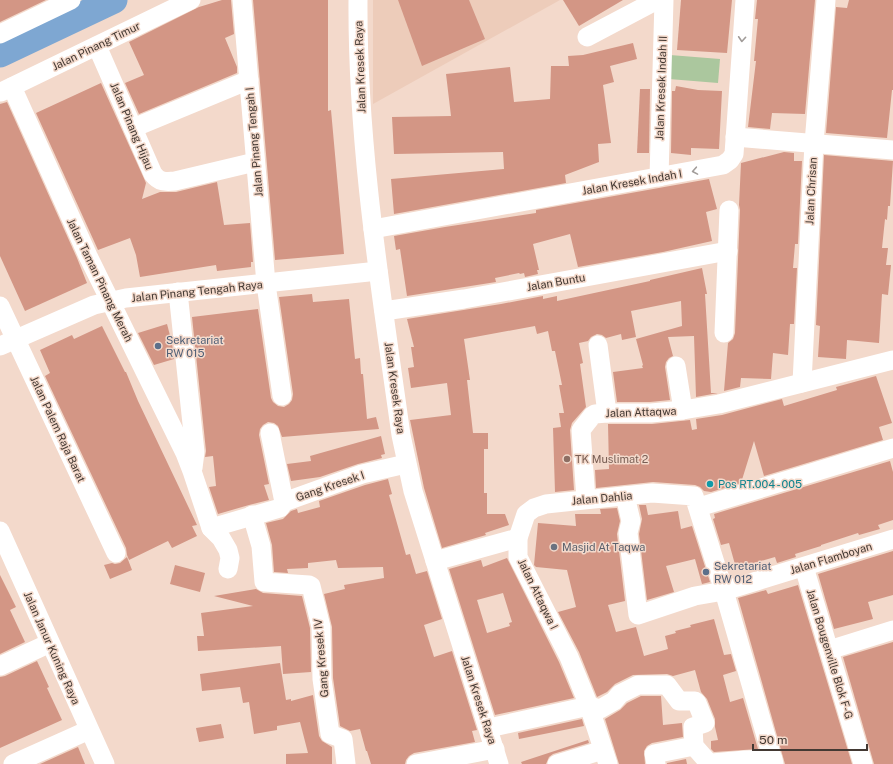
<svg xmlns="http://www.w3.org/2000/svg" width="893" height="764" font-family="'Public Sans',sans-serif">
  <style>
    .built { fill: #edccba }
    .green { fill: #abc79e }
    .lines { fill: none; stroke-linecap: round; stroke-linejoin: round }
    .river { stroke: #7ea7d2; stroke-width: 27 }
    .building { fill: #d39685; fill-rule: evenodd }
    .minor { stroke: #fff; stroke-width: 19 }
    .oneway { stroke: #a19c99 }
    .service-dot { fill: #5c6f8a; stroke: #f3d9cb; stroke-width: 1.5 }
    .education-dot { fill: #8d6e63; stroke: #f3d9cb; stroke-width: 1.5 }
    .culture-dot { fill: #0f9aa8; stroke: #f3d9cb; stroke-width: 1.5 }
    .worship-dot { fill: #6b7280; stroke: #f3d9cb; stroke-width: 1.5 }
    .labels { text-anchor: middle; stroke-width: 3; stroke-linejoin: round; paint-order: stroke }
    .street-label { font-size: 11px; fill: #433933; stroke: #f3d9cb }
    .service-label { font-size: 11px; fill: #4e5e75; stroke: #f3d9cb; text-anchor: start }
    .education-label { font-size: 11px; fill: #785e54; stroke: #f3d9cb; text-anchor: start }
    .culture-label { font-size: 11px; fill: #0d838f; stroke: #f3d9cb; text-anchor: start }
    .worship-label { font-size: 11px; fill: #5b616d; stroke: #f3d9cb; text-anchor: start }
  </style>
  <rect width="100%" height="100%" fill="#f3d9cb"/>
  <polygon class="built" points="373,0 560,0 373,104"/>
  <polygon class="green" points="670,55 720,59 718,83 669,79"/>
  <g class="lines">
    <polyline class="river" points="0,54 114,0"/>
  </g>
  <g class="building">
    <polygon points="0,0 46,0 0,22"/>
    <polygon points="222,0 231,0 234,34 225,38 237,67 237,73 139,114 125,83 144,75 129,42 199,7"/>
    <polygon points="253,0 328,0 328,111 331,110 344,254 275,260"/>
    <polygon points="398,0 469,0 485,39 422,66"/>
    <polygon points="563,0 623,0 579,26"/>
    <polygon points="681,0 732,0 727,53 677,50"/>
    <polygon points="757,0 815,0 805,114 772,113 770,129 748,127 756,61 754,61 758,19 755,19"/>
    <polygon points="849,0 893,0 893,90 892,90 887,138 826,133 836,7 847,8"/>
    <polygon points="633,43 637,59 610,66 614,82 603,85 611,143 598,144 599,162 565,175 566,183 394,214 391,179 504,169 503,152 394,154 392,117 451,116 446,74 510,67 514,102 550,99 551,66 569,66 568,56 583,55"/>
    <polygon points="101,83 146,183 142,199 160,192 176,192 217,182 224,225 250,223 253,262 251,262 251,267 217,271 216,265 140,277 136,255 130,238 98,250 36,113"/>
    <polygon points="676,86 698,90 722,91 719,149 691,148 691,155 671,153 672,91 675,91"/>
    <polygon points="640,89 650,89 649,153 637,153"/>
    <polygon points="7,102 77,258 87,283 25,311 0,256 0,104"/>
    <polygon points="784,152 794,153 794,161 802,161 798,244 795,244 793,268 797,268 794,324 790,324 788,355 773,353 771,379 741,378 740,387 724,391 728,343 733,339 735,333 740,210 739,205 741,163"/>
    <polygon points="824,155 893,161 890,206 888,206 887,220 885,219 882,248 888,248 886,265 891,265 888,295 882,294 879,343 847,340 846,359 818,357 820,326 816,325"/>
    <polygon points="709,179 717,209 706,212 712,241 663,252 578,267 570,234 533,244 539,270 537,270 538,274 525,277 524,273 520,274 519,273 495,278 496,282 407,296 400,249 396,250 394,236 445,227 536,213 536,210"/>
    <polygon points="702,268 707,294 705,294 711,393 718,393 696,397 694,336 668,337 673,356 669,358 666,362 665,367 670,400 650,402 617,402 613,372 643,368 642,366 643,365 636,339 682,326 681,301 631,311 636,337 622,340 621,334 606,338 602,335 597,334 591,337 588,341 579,343 583,363 580,364 586,407 572,423 570,430 574,490 555,492 553,428 561,427 559,413 564,413 559,385 562,385 555,351 552,351 548,331 537,334 535,326 464,339 470,380 467,380 473,433 488,433 488,449 484,449 484,493 487,493 487,514 505,514 509,525 485,533 486,535 442,548 424,488 410,420 451,415 447,383 411,388 408,368 414,367 411,347 414,347 407,319 501,304 543,296 543,299 557,296 557,301 650,281 650,280"/>
    <polygon points="312,294 313,302 349,299 355,359 360,358 361,374 363,374 367,419 376,417 379,429 282,437 278,426 274,423 268,422 263,425 260,429 259,435 269,484 264,485 269,500 249,505 218,514 209,487 216,486 213,456 205,457 206,451 192,317 258,309 271,398 273,402 278,406 284,407 289,404 292,400 293,394 279,297"/>
    <polygon points="167,324 172,343 174,359 154,365 138,333"/>
    <polygon points="102,326 125,372 126,372 138,401 197,525 192,526 197,536 172,548 168,541 129,560 127,555 126,548 45,376 50,373 40,350 72,335 74,339"/>
    <polygon points="876,376 892,423 879,427 883,440 764,476 754,441 741,483 711,492 704,491 700,487 695,485 653,482 596,488 595,470 609,469 608,424 652,424 690,420 692,430 697,429 696,419 722,415 782,399 784,406 837,390 836,387"/>
    <polygon points="381,436 385,454 381,455 382,458 358,464 320,477 291,481 287,464 311,461 310,456"/>
    <polygon points="890,461 893,472 893,520 878,525 880,529 859,535 858,533 821,545 821,546 795,554 796,557 777,563 775,557 736,568 729,543 721,545 713,519 715,518 714,514"/>
    <polygon points="388,479 392,494 389,495 406,555 410,554 416,574 427,571 442,619 424,625 434,657 452,651 477,730 472,731 475,742 414,753 409,756 406,760 405,764 371,764 367,751 366,751 360,729 350,731 340,726 333,678 332,627 324,594 345,589 344,585 384,578 383,567 338,568 336,560 308,563 308,568 287,569 288,573 274,572 272,545 266,523 283,519 291,511 297,509 298,513 320,507 319,501 365,485"/>
    <polygon points="639,505 646,505 648,515 678,511 681,529 692,526 710,582 702,584 695,559 666,566 674,592 647,600 639,534 642,519"/>
    <polygon points="617,508 620,521 617,534 625,601 608,605 616,632 636,627 644,656 668,649 665,636 676,633 675,631 691,627 690,625 714,619 724,655 731,654 736,671 723,675 730,702 743,698 758,749 714,752 711,749 711,741 718,740 715,727 715,719 707,699 701,692 695,670 673,676 667,674 633,675 615,684 607,692 597,697 579,652 558,612 576,607 567,570 536,567 534,565 538,523 576,526 575,514 601,514 600,509"/>
    <polygon points="893,551 893,595 868,602 873,619 834,629 818,574"/>
    <polygon points="127,557 132,570 110,579 104,565 112,563 115,564 120,563"/>
    <path d="M 507,558 L 559,662 L 574,698 L 495,715 L 449,569 L 481,560 L 483,567 ZM 503,593 L 512,622 L 509,623 L 510,626 L 487,633 L 477,600 Z"/>
    <polygon points="175,565 205,573 200,592 170,584"/>
    <polygon points="0,575 16,607 10,610 25,642 0,654"/>
    <polygon points="798,585 852,764 785,764 738,598 766,590 768,594"/>
    <polygon points="256,589 263,593 302,596 310,628 311,672 283,674 281,646 198,651 197,636 204,636 201,613 253,606 214,596"/>
    <polygon points="893,642 893,764 874,764 843,657"/>
    <polygon points="37,661 49,687 47,688 62,720 0,748 0,677 5,676"/>
    <polygon points="280,663 286,700 291,699 291,701 313,695 319,736 322,741 332,747 332,764 286,764 286,754 308,753 300,722 277,726 277,730 254,734 249,702 243,703 240,687 202,691 200,674"/>
    <polygon points="641,696 661,696 663,725 682,723 683,737 652,743 647,746 644,751 645,764 619,764 605,719 620,710 627,703"/>
    <polygon points="582,719 584,726 519,739 518,733"/>
    <polygon points="221,724 224,738 199,742 196,728"/>
    <polygon points="588,740 589,743 553,754 549,757 546,764 522,764 521,762"/>
    <polygon points="78,747 85,764 40,764"/>
    <polygon points="686,759 687,764 667,764 667,763"/>
  </g>
  <g class="lines">
    <g class="minor">
      <polyline points="242,0 266,284 282,396"/>
      <path d="M 358,0 C 357,146 381,291 401,435 L 413,491 L 499,764"/>
      <polyline points="0,34 71,0"/>
      <polyline points="587,37 657,0"/>
      <path d="M 97,46 L 153,174 C 159,182 165,182 175,181 L 255,162"/>
      <polyline points="12,87 88,256 185,453 192,471 211,528 221,538 228,550 230,558 228,569"/>
      <polyline points="1,92 191,0"/>
      <polyline points="133,128 249,80"/>
      <polyline points="735,137 893,150"/>
      <polyline points="659,177 664,0"/>
      <polyline points="373,229 723,165 730,160 734,154 745,0"/>
      <polyline points="178,292 195,452 193,468"/>
      <polyline points="0,306 116,553"/>
      <polyline points="384,311 464,299 728,251"/>
      <polyline points="724,333 729,210"/>
      <polyline points="598,345 607,413"/>
      <polyline points="0,346 94,305 126,298 378,271"/>
      <polyline points="676,366 683,410 719,404 893,360"/>
      <polyline points="802,383 814,143 826,0"/>
      <polyline points="270,433 284,502"/>
      <polyline points="625,496 631,521 628,533 638,615 695,596 724,591 893,539"/>
      <polyline points="586,499 581,430 592,416 595,414 607,413 651,413 683,410"/>
      <polyline points="699,507 893,448"/>
      <polyline points="252,515 261,546 264,582 309,585 311,586 321,627 322,679 330,734 343,739 346,764"/>
      <polyline points="211,528 280,508 284,502 362,474 406,464"/>
      <polyline points="0,531 105,764"/>
      <polyline points="435,561 518,538"/>
      <polyline points="804,567 863,764"/>
      <polyline points="829,650 893,630"/>
      <polyline points="0,666 50,643"/>
      <polyline points="489,728 589,706 600,709 614,701 620,694 638,685 667,685 679,701 695,701 697,703 705,723 693,727 694,746 708,762 712,763 745,760 773,759"/>
      <polyline points="13,764 89,730"/>
      <polyline points="416,764 495,749"/>
      <polyline points="557,764 603,750"/>
      <polyline points="608,764 589,706 569,657 518,557 518,538 526,514 534,508 546,504 652,493 694,496 724,591 774,764"/>
      <polyline points="656,764 654,754 694,746"/>
    </g>
  </g>
  <defs><path id="oneway-chevron" d="M-2-3.5L2.5 0L-2 3.5" fill="none" stroke-width="1.6" stroke-linecap="round" stroke-linejoin="round"/></defs>
  <g class="oneway">
    <use href="#oneway-chevron" transform="translate(742 39) rotate(94)"/>
    <use href="#oneway-chevron" transform="translate(695 171) rotate(170)"/>
  </g>
  <g class="service-dot">
    <circle cx="158" cy="346" r="4"/>
    <circle cx="706" cy="572" r="4"/>
  </g>
  <circle class="education-dot" cx="567" cy="459" r="4"/>
  <circle class="culture-dot" cx="710" cy="484" r="4"/>
  <circle class="worship-dot" cx="554" cy="547" r="4"/>
  <g class="labels">
    <g class="street-label">
      <text transform="translate(96 46) rotate(-26)" y="4">Jalan Pinang Timur</text>
      <text transform="translate(360 67) rotate(-92)" y="4">Jalan Kresek Raya</text>
      <text transform="translate(661 88) rotate(-88)" y="4">Jalan Kresek Indah II</text>
      <text transform="translate(132 126) rotate(67)" y="4">Jalan Pinang Hijau</text>
      <text transform="translate(254 142) rotate(-95)" y="4">Jalan Pinang Tengah I</text>
      <text transform="translate(632 182) rotate(-10)" y="4">Jalan Kresek Indah I</text>
      <text transform="translate(811 191) rotate(-87)" y="4">Jalan Chrisan</text>
      <text transform="translate(100 280) rotate(64)" y="4">Jalan Taman Pinang Merah</text>
      <text transform="translate(556 282) rotate(-10)" y="4">Jalan Buntu</text>
      <text transform="translate(197 291) rotate(-6)" y="4">Jalan Pinang Tengah Raya</text>
      <text transform="translate(395 388) rotate(82)" y="4">Jalan Kresek Raya</text>
      <text transform="translate(641 412) rotate(-2)" y="4">Jalan Attaqwa</text>
      <text transform="translate(58 429) rotate(65)" y="4">Jalan Palem Raja Barat</text>
      <text transform="translate(330 486) rotate(-19)" y="4">Gang Kresek I</text>
      <text transform="translate(602 498) rotate(-5)" y="4">Jalan Dahlia</text>
      <text transform="translate(831 558) rotate(-17)" y="4">Jalan Flamboyan</text>
      <text transform="translate(538 594) rotate(64)" y="4">Jalan Attaqwa I</text>
      <text transform="translate(52 648) rotate(66)" y="4">Jalan Janur Kuning Raya</text>
      <text transform="translate(830 654) rotate(73)" y="4">Jalan Bougenville Blok F-G</text>
      <text transform="translate(321 658) rotate(-95)" y="4">Gang Kresek IV</text>
      <text transform="translate(479 700) rotate(72)" y="4">Jalan Kresek Raya</text>
    </g>
    <g class="service-label">
      <text x="166" y="344">Sekretariat<tspan x="166" dy="13">RW 015</tspan></text>
      <text x="714" y="570">Sekretariat<tspan x="714" dy="13">RW 012</tspan></text>
    </g>
    <g class="education-label">
      <text x="575" y="463">TK Muslimat 2</text>
    </g>
    <g class="culture-label">
      <text x="718" y="488">Pos RT.004 - 005</text>
    </g>
    <g class="worship-label">
      <text x="562" y="551">Masjid At Taqwa</text>
    </g>
  </g>
  <path d="M753 744v6h114v-6" fill="none" stroke="#433933" stroke-width="2"/>
  <text x="759" y="744" font-size="12" fill="#433933" stroke="#f3d9cb" stroke-width="3" paint-order="stroke">50 m</text>
</svg>
